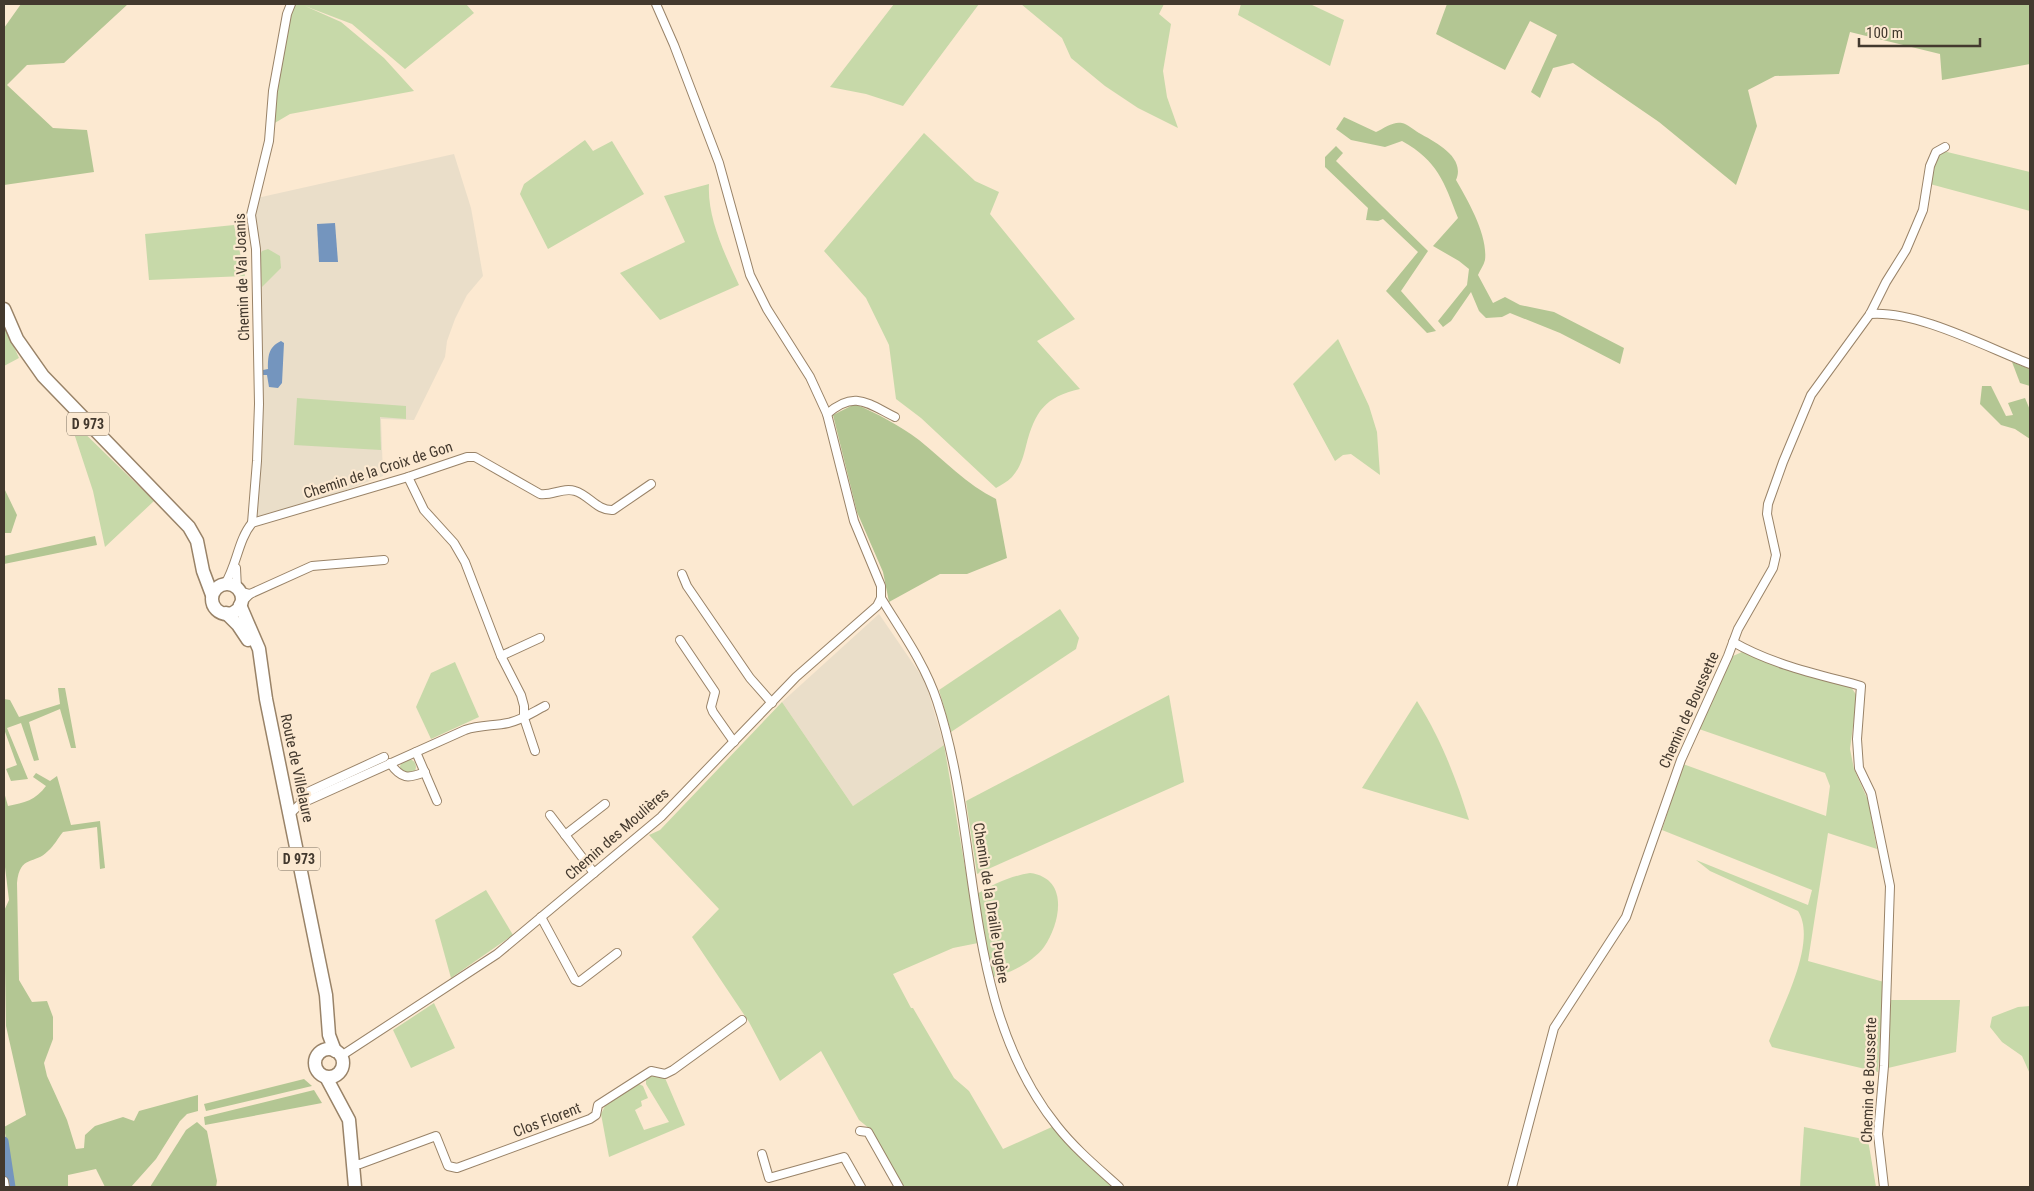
<svg xmlns="http://www.w3.org/2000/svg" width="2034" height="1191" font-family="'Roboto Condensed',sans-serif">
  <style>
    .education { fill: #eadec9 }
    .green { fill: #c7d9a9 }
    .forest { fill: #b3c693 }
    .water { fill: #7495be }
    .lines { fill: none; stroke-linecap: round; stroke-linejoin: round }
    .canal { stroke: #7495be; stroke-width: 9 }
    .street-casing { stroke: #998368; stroke-width: 10 }
    .primary-casing { stroke: #998368; stroke-width: 15 }
    .street { stroke: #fff; stroke-width: 8 }
    .primary { stroke: #fff; stroke-width: 12 }
    .labels { text-anchor: middle; stroke-width: 4.5; stroke-linejoin: round; paint-order: stroke }
    .shield { fill: #fce9d1; stroke: #7a6e5f; stroke-width: 1 }
    .shield-label { font-size: 14px; font-weight: bold; fill: #43392e }
    .street-label { font-size: 15px; fill: #43392e; stroke: #fce9d1 }
  </style>
  <rect width="100%" height="100%" fill="#fce9d1"/>
  <g class="education">
    <polygon points="454,154 471,208 483,276 467,295 455,319 447,341 445,357 414,420 381,419 383,476 317,501 253,518 257,418 253,219 257,198"/>
    <polygon points="879,614 925,681 944,745 853,806 782,702"/>
  </g>
  <g class="green">
    <path d="M 296,4 L 466,4 L 474,13 L 405,69 L 352,24 L 305,6 L 341,22 L 384,58 L 414,91 L 290,114 L 273,124 C 276,91 279,31 296,4 Z"/>
    <polygon points="894,4 979,4 903,106 866,94 830,87"/>
    <polygon points="1021,4 1164,4 1159,14 1171,24 1163,71 1167,97 1178,128 1138,108 1105,86 1071,58 1062,38"/>
    <polygon points="1241,4 1310,4 1344,20 1330,66 1238,15"/>
    <path d="M 924,133 L 975,181 L 999,192 L 990,214 L 1075,319 L 1037,341 L 1080,389 C 1045,397 1035,411 1026,446 C 1023,458 1020,468 1012,477 C 1007,482 1001,485 996,488 L 921,418 L 896,399 L 889,345 L 866,298 L 824,251 Z"/>
    <polygon points="585,140 593,151 612,141 644,194 548,249 520,194 524,184"/>
    <path d="M 1943,151 L 2030,172 L 2030,211 L 1930,184 C 1931,172 1932,158 1943,151 Z"/>
    <path d="M 709,184 C 707,217 725,255 739,285 L 660,320 L 620,273 L 685,242 L 664,196 Z"/>
    <polygon points="234,225 245,276 149,280 145,234"/>
    <polygon points="268,249 280,256 281,268 262,287 260,255 262,251"/>
    <polygon points="4,325 19,358 4,366"/>
    <polygon points="1338,339 1369,406 1377,432 1380,475 1351,454 1343,455 1335,461 1293,384"/>
    <polygon points="297,398 406,406 406,419 380,417 381,450 294,445"/>
    <polygon points="69,418 154,501 105,547 93,491"/>
    <polygon points="1060,609 1079,638 1076,649 951,732 939,690"/>
    <path d="M 1742,652 C 1776,667 1812,678 1849,684 L 1857,696 L 1850,749 L 1854,769 L 1868,800 L 1877,849 L 1828,833 L 1808,961 L 1884,982 L 1878,1072 L 1772,1047 L 1769,1041 C 1781,1009 1818,942 1798,911 L 1710,871 L 1696,860 L 1808,905 L 1812,890 L 1662,830 L 1683,764 L 1826,816 L 1830,786 L 1825,773 L 1699,729 L 1733,656 Z"/>
    <polygon points="455,662 479,717 431,739 416,707 431,673"/>
    <polygon points="1169,695 1184,782 977,874 966,801"/>
    <path d="M 1417,701 C 1441,739 1456,778 1469,820 L 1362,788 Z"/>
    <polygon points="782,702 853,806 944,745 978,943 953,948 893,974 911,1008 913,1008 954,1078 969,1091 1003,1149 1054,1126 1100,1176 1115,1187 902,1187 870,1129 859,1120 821,1051 780,1081 749,1022 692,937 719,909 649,835 660,830"/>
    <circle cx="408" cy="767" r="8"/>
    <path d="M 1030,873 C 1069,878 1061,922 1044,947 C 1034,961 1008,975 991,977 L 977,894 C 993,884 1011,876 1030,873 Z"/>
    <polygon points="486,890 513,935 451,978 435,920"/>
    <polygon points="1890,1000 1960,1000 1956,1052 1888,1068"/>
    <polygon points="434,1003 455,1048 411,1068 393,1030"/>
    <polygon points="2030,1006 2030,1094 2030,1074 2022,1056 2002,1042 1990,1027 1992,1017 2018,1007"/>
    <polygon points="653,1074 665,1078 685,1125 609,1157 601,1114 605,1106 639,1084 643,1086 648,1098 641,1101 642,1106 635,1110 644,1130 669,1122 646,1084 646,1079"/>
    <polygon points="1804,1127 1868,1140 1876,1187 1800,1187"/>
  </g>
  <g class="forest">
    <polygon points="21,4 128,4 64,63 27,65 7,85 53,128 87,130 94,172 4,185 4,28"/>
    <polygon points="1447,4 2030,4 2030,64 1942,80 1940,54 1850,32 1839,74 1775,76 1748,90 1757,126 1736,185 1659,122 1573,63 1553,68 1540,98 1531,92 1557,35 1530,21 1505,70 1436,34"/>
    <path d="M 1344,117 L 1376,132 C 1384,128 1394,121 1402,123 C 1407,124 1414,130 1419,133 C 1435,142 1466,157 1456,180 C 1468,201 1488,235 1485,260 C 1484,265 1480,270 1478,275 L 1493,303 L 1505,297 L 1520,305 L 1554,312 L 1624,348 L 1620,364 L 1560,333 L 1510,313 L 1502,317 L 1486,318 L 1479,311 L 1471,292 L 1451,321 L 1443,327 L 1438,321 L 1467,285 L 1469,269 L 1459,261 L 1433,246 L 1458,218 C 1444,182 1438,161 1402,141 L 1385,147 L 1351,140 L 1336,129 Z"/>
    <polygon points="1336,146 1343,153 1336,161 1428,251 1401,291 1436,331 1427,333 1386,291 1418,252 1383,219 1378,221 1366,220 1368,208 1325,167 1325,157"/>
    <polygon points="2012,362 2030,369 2030,386 2020,383"/>
    <polygon points="1982,386 1991,386 2006,416 2013,415 2008,403 2025,398 2030,410 2030,439 2015,429 2001,425 1980,404"/>
    <path d="M 855,404 C 878,414 899,425 919,440 C 944,460 967,485 996,499 L 1007,558 L 967,574 L 940,574 L 889,602 L 883,572 L 857,512 L 833,415 Z"/>
    <polygon points="4,488 17,515 11,533 4,533"/>
    <polygon points="95,536 97,545 4,564 4,556"/>
    <polygon points="58,688 65,688 76,748 71,748 60,709 29,722 39,760 34,761 21,723 7,728 28,779 11,781 6,769 17,765 4,729 4,699 10,700 19,717 60,704"/>
    <path d="M 36,773 L 50,781 L 57,776 L 71,825 L 100,821 L 105,868 L 100,869 L 97,827 L 63,832 C 58,838 54,846 48,851 C 35,865 20,854 17,883 L 19,980 L 32,1002 L 47,1001 L 53,1017 L 53,1039 L 44,1063 L 47,1076 L 67,1120 L 76,1149 L 84,1148 L 85,1135 L 95,1126 L 123,1117 L 134,1121 L 139,1111 L 198,1095 L 198,1111 L 187,1114 L 180,1121 L 156,1159 L 131,1187 L 105,1187 L 96,1169 L 68,1175 L 68,1187 L 14,1187 L 4,1127 L 26,1115 L 6,1026 L 4,911 L 9,900 L 4,859 L 4,792 L 8,806 C 24,803 36,800 46,786 L 33,777 Z"/>
    <polygon points="304,1079 312,1086 206,1111 204,1104"/>
    <polygon points="314,1090 322,1103 205,1125 204,1117"/>
    <polygon points="197,1122 207,1131 217,1181 216,1187 150,1187 186,1130"/>
  </g>
  <g class="water">
    <polygon points="335,223 338,262 319,262 317,224"/>
    <path d="M 281,341 L 284,343 L 282,383 L 278,388 L 269,387 L 267,375 L 263,375 L 263,370 L 268,369 C 268,357 268,347 281,341 Z"/>
  </g>
  <g class="lines">
    <polyline class="canal" points="4,1141 11,1187"/>
    <g class="street-casing">
      <g id="street">
        <path d="M 1870,314 C 1916,310 1986,347 2030,364"/>
        <path d="M 827,414 C 854,390 867,403 895,417"/>
        <polyline points="408,477 424,510 454,543 465,562 501,656 521,695 524,706 524,718 535,751"/>
        <polyline points="252,523 257,461 259,404 256,249 251,215 269,141 273,91 287,14 291,4"/>
        <polyline points="236,568 237,589"/>
        <polyline points="682,574 687,586 750,678 772,703"/>
        <path d="M 225,584 C 237,565 238,540 252,523 L 408,477 L 467,457 L 475,457 L 540,494 C 552,496 563,487 575,491 C 589,495 597,511 613,510 L 651,484"/>
        <polyline points="239,591 250,594 241,603"/>
        <polyline points="250,594 312,566 384,560"/>
        <path d="M 881,598 C 901,631 925,664 937,701 C 983,841 960,1005 1057,1126 C 1075,1149 1098,1168 1119,1187"/>
        <polyline points="680,640 715,692 711,707 713,712 734,742"/>
        <path d="M 1733,642 C 1773,665 1817,674 1861,686 L 1857,739 L 1859,768 L 1871,793 L 1890,886 L 1884,1066 L 1878,1134 L 1884,1187"/>
        <polyline points="501,656 540,638"/>
        <polyline points="416,752 437,801"/>
        <path d="M 390,763 C 401,779 408,779 425,772"/>
        <polyline points="301,798 308,792 384,757"/>
        <path d="M 290,814 L 300,804 L 465,730 C 479,725 494,726 508,723 C 522,720 533,712 545,706"/>
        <polyline points="550,815 594,873"/>
        <polyline points="565,835 605,804"/>
        <polyline points="541,917 575,980 579,982 617,953"/>
        <polyline points="341,1056 497,954 661,817 796,677 877,606 881,598 881,586 854,521 827,414 810,377 767,309 750,275 719,163 674,45 656,4"/>
        <polyline points="860,1131 868,1132 899,1187"/>
        <polyline points="762,1154 769,1178 844,1157 861,1187"/>
        <polyline points="354,1164 360,1164 436,1136 448,1166 457,1168 590,1119 596,1115 598,1105 651,1071 665,1074 673,1070 742,1020"/>
        <polyline points="4,1181 5,1187"/>
        <polyline points="1512,1187 1554,1028 1626,917 1681,760 1728,656 1738,629 1773,568 1776,555 1767,514 1768,504 1783,462 1811,395 1870,314 1886,282 1906,250 1923,210 1930,166 1936,152 1945,147"/>
      </g>
    </g>
    <g class="primary-casing">
      <g id="primary">
        <polyline points="4,309 17,339 43,376 189,527 197,541 203,571 212,595"/>
        <circle cx="227" cy="599" r="15"/>
        <polyline points="240,605 259,649 266,699 326,995 329,1035 335,1051"/>
        <polyline points="226,613 238,625 248,640"/>
        <circle cx="329" cy="1063" r="14"/>
        <polyline points="326,1077 349,1120 355,1187"/>
      </g>
    </g>
    <use href="#street" class="street"/>
    <use href="#primary" class="primary"/>
  </g>
  <g class="labels">
    <g class="shield">
      <rect x="67" y="412.5" width="42" height="23" rx="4"/>
      <rect x="278" y="847.5" width="42" height="23" rx="4"/>
    </g>
    <g class="shield-label">
      <text x="88" y="429">D 973</text>
      <text x="299" y="864">D 973</text>
    </g>
    <g class="street-label">
      <text transform="translate(242 277) rotate(-92)" y="5">Chemin de Val Joanis</text>
      <text transform="translate(378 470) rotate(-18)" y="5">Chemin de la Croix de Gon</text>
      <text transform="translate(1689 710) rotate(-66)" y="5">Chemin de Boussette</text>
      <text transform="translate(297 768) rotate(78)" y="5">Route de Villelaure</text>
      <text transform="translate(617 834) rotate(-41)" y="5">Chemin des Moulières</text>
      <text transform="translate(991 903) rotate(81)" y="5">Chemin de la Draille Pugère</text>
      <text transform="translate(1869 1080) rotate(-88)" y="5">Chemin de Boussette</text>
      <text transform="translate(547 1120) rotate(-21)" y="5">Clos Florent</text>
    </g>
  </g>
  <rect width="2034" height="1191" fill="none" stroke="#43392e" stroke-width="10"/>
  <path d="M1859 38v8h121v-8" fill="none" stroke="#43392e" stroke-width="2.5"/>
  <text x="1866" y="38" font-size="15" fill="#43392e" stroke="#fce9d1" stroke-width="4" paint-order="stroke">100 m</text>
</svg>
